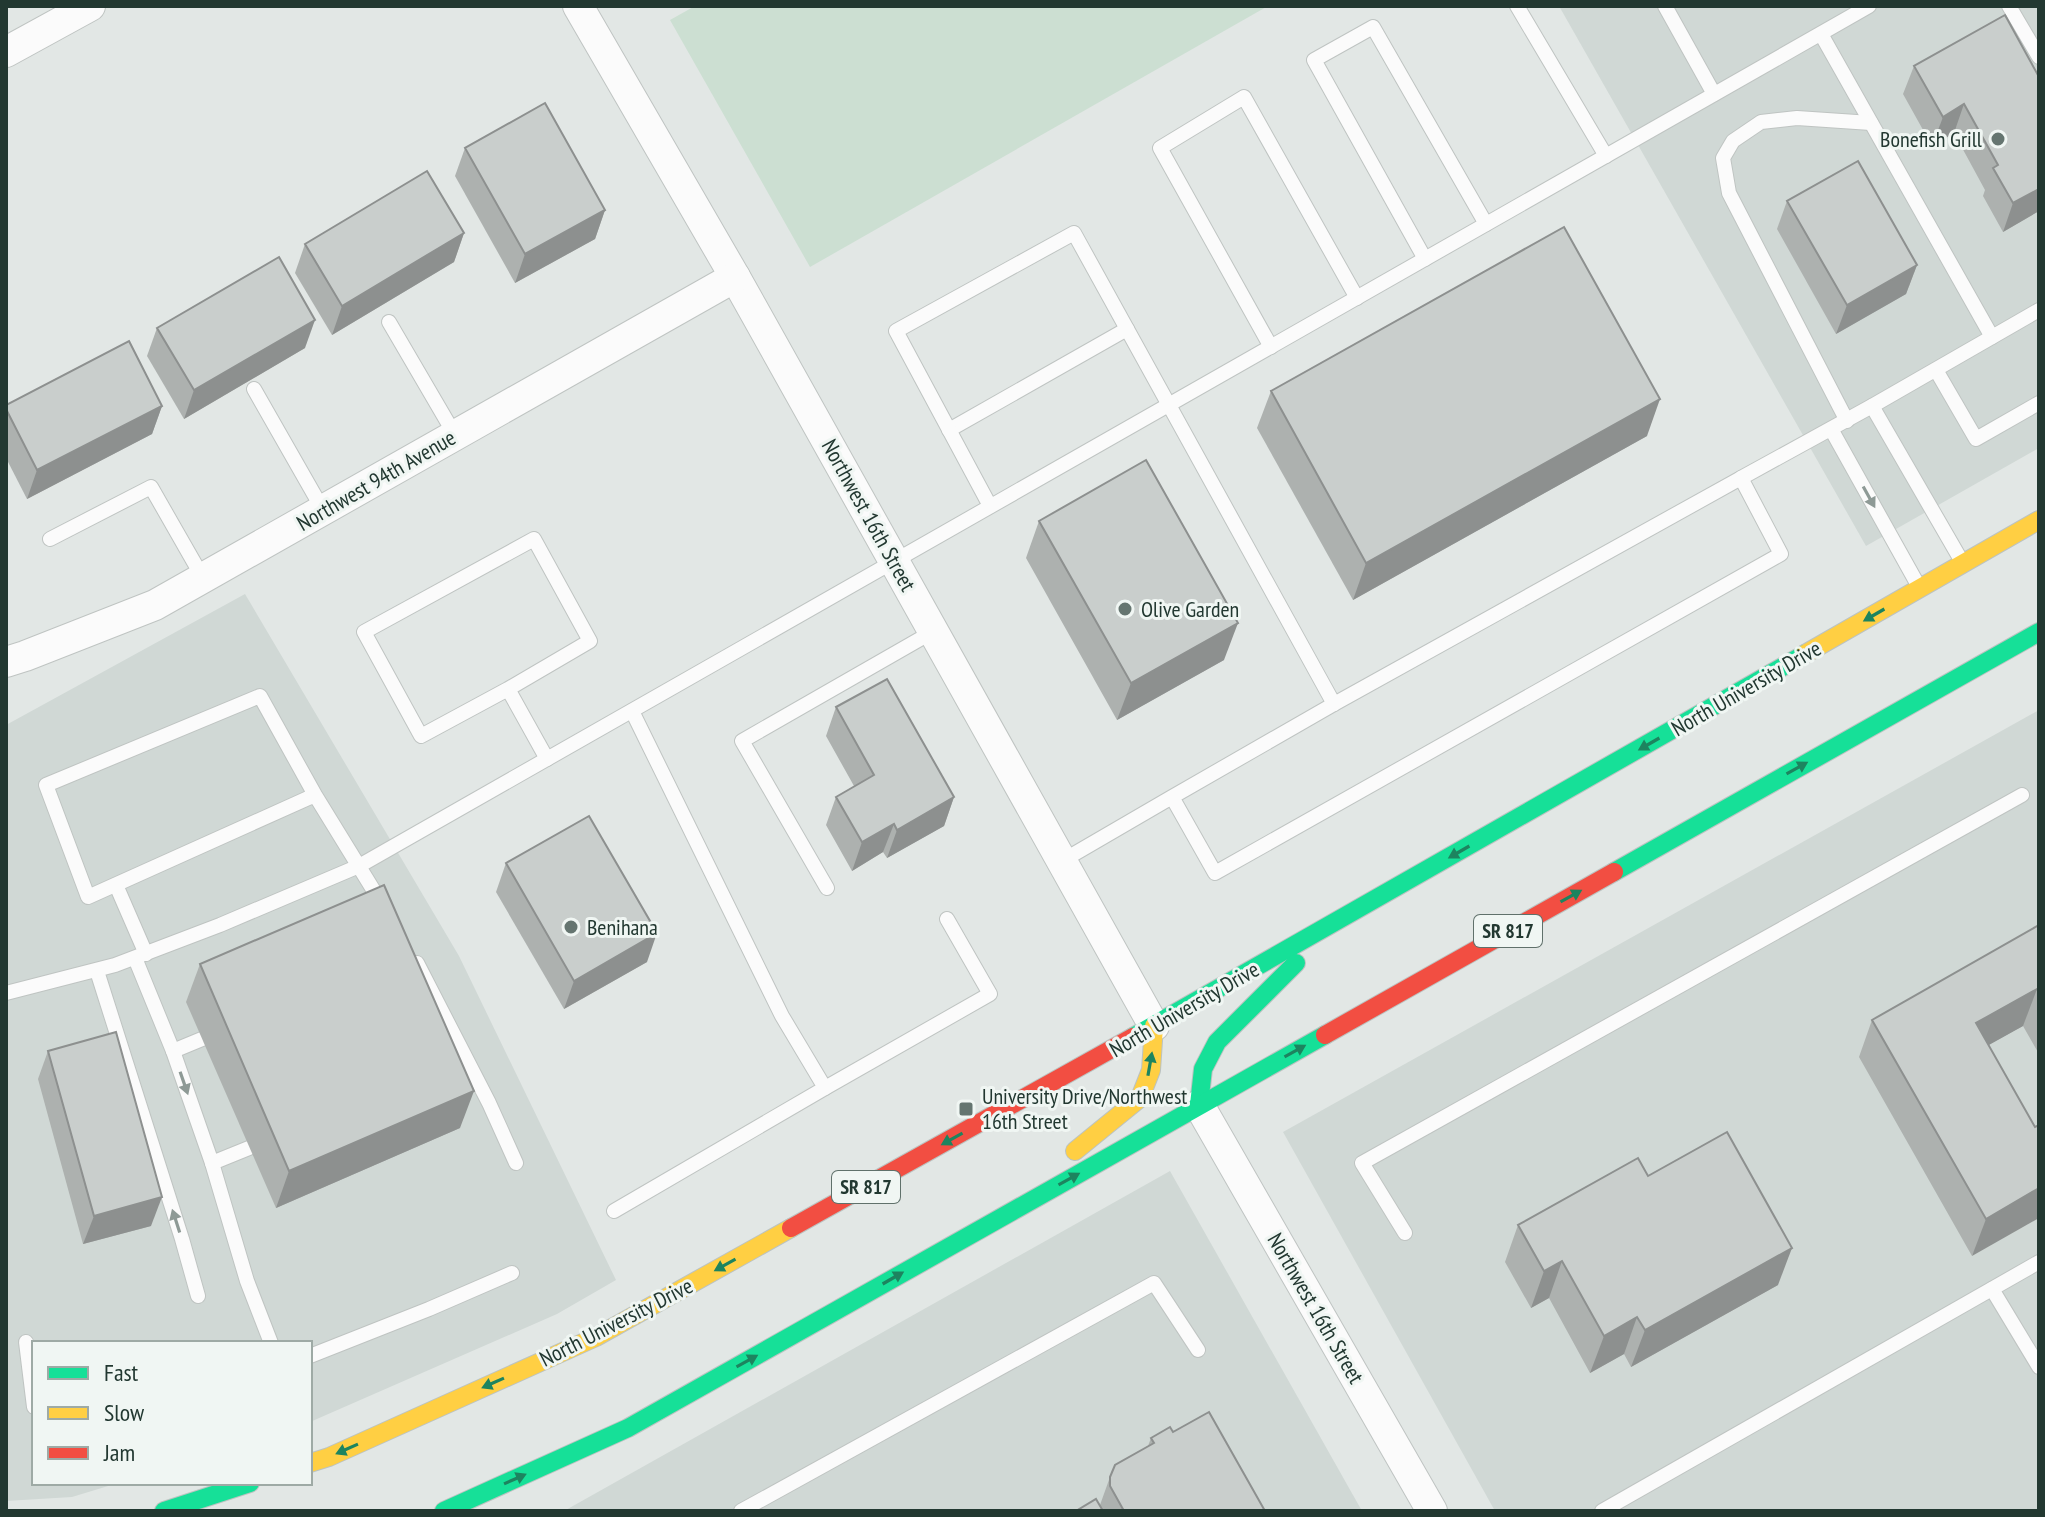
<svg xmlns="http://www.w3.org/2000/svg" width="2045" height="1517" font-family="'PT Sans Narrow',sans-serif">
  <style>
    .built { fill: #d0d8d5 }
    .green { fill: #ccdfd2 }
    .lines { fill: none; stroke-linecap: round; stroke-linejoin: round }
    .lane-casing { stroke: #bfc4c2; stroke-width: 16 }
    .street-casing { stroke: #bfc4c2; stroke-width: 32 }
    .fast-casing { stroke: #bcc3c1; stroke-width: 20 }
    .slow-casing { stroke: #bcc3c1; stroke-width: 20 }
    .jam-casing { stroke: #bcc3c1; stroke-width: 20 }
    .lane { stroke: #fbfbfb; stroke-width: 14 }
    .street { stroke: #fbfbfb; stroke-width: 30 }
    .fast { stroke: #16e098; stroke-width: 18 }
    .slow { stroke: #ffcf43; stroke-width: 18 }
    .jam { stroke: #f24e42; stroke-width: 18 }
    .wall { fill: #adb1af }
    .shaded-wall { fill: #8d908f }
    .building { fill: #c9cecc; stroke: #8d908f; stroke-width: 2 }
    .oneway { fill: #8e9a96 }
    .oneway2 { fill: #1d845f }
    .poi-dot { fill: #657570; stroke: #f0f6f3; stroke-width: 3 }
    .labels { text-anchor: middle; stroke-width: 6; stroke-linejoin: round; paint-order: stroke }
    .shield { fill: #f0f6f3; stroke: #60716b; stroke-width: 2 }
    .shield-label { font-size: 20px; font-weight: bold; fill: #223831 }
    .poi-label { font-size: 22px; fill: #223831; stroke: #f0f6f3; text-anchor: start }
    .street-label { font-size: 22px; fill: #223831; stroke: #f0f6f3 }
  </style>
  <rect width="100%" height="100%" fill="#e2e7e5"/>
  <g class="built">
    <polygon points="1559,6 2039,6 2039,448 1866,546"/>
    <polygon points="245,594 459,956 616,1280 557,1314 310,1422 310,1343 34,1343 34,1483 118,1483 72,1497 6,1501 6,725"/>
    <polygon points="2039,710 2039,1511 1495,1511 1283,1132"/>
    <polygon points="1170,1171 1362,1511 564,1511"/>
  </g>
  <polygon class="green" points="695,6 1268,6 810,267 670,20"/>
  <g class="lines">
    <g class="lane-casing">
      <g id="lane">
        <polyline points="1517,6 1606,156"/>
        <polyline points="1665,6 1714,94"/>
        <polyline points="2009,6 2039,57"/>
        <polyline points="1821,34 1992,337"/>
        <polyline points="1425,259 1314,60 1373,27 1486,224"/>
        <polyline points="389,322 455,435"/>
        <polyline points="1271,347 1160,148 1244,97 1357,298"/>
        <polyline points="1936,370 1976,439 2039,403"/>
        <polyline points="254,389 323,510"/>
        <polyline points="1872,406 1961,560"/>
        <polyline points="1847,421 1729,193 1723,158 1733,141 1761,122 1797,118 1871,123"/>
        <polyline points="1831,429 1918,585"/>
        <polyline points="949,430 1127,329"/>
        <polyline points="1741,478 1872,406 2039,310"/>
        <polyline points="990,506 896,331 1074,233 1334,704"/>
        <polyline points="50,539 151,487 203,578"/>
        <polyline points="508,689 590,641 534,539 364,632 421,736 508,689 547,759"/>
        <polyline points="315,795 88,897 46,785 260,696 315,795 382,904"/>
        <polyline points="1062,861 1172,797 1215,873 1781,554 1741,478 1334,704 1172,797"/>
        <polyline points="116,885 146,954"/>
        <polyline points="827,888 742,741 934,631"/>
        <polyline points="135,958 173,1051 212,1163 247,1281 271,1343"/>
        <polyline points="417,963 489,1103 516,1163"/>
        <polyline points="97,971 182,1239 198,1296"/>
        <polyline points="6,993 115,965 220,925 359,866 1869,6"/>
        <polyline points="173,1051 202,1039"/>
        <polyline points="825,1088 990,994 947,919"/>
        <polyline points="212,1163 249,1148"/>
        <polyline points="614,1211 825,1088 782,1016 632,711"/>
        <polyline points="1405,1233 1362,1163 2022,795"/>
        <polyline points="1992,1289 2039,1367"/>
        <polyline points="26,1342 34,1407"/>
        <polyline points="310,1356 429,1309 512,1273"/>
        <polyline points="741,1511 1154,1283 1198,1350"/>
        <polyline points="1602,1511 2039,1262"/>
      </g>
    </g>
    <g class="street-casing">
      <g id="street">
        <polyline points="578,6 735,277 1154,1026"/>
        <polyline points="6,52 90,6"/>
        <polyline points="6,662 25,656 155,605 735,277"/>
        <polyline points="1199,1105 1432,1511"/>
      </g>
    </g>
    <g class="fast-casing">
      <g id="fast">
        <polyline points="1614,872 2039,632"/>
        <polyline points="1133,1037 1805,654"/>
        <polyline points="1199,1105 1203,1069 1217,1042 1296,963"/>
        <polyline points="164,1511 250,1483"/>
        <polyline points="444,1511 628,1428 1325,1035"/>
      </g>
    </g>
    <g class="slow-casing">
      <g id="slow">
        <polyline points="1805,654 2039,520"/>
        <polyline points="1075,1151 1140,1098 1151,1070 1154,1026"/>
        <polyline points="310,1463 329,1457 596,1337 791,1228"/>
      </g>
    </g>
    <g class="jam-casing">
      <g id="jam">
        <polyline points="1325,1035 1614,872"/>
        <polyline points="791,1228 1133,1037"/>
      </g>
    </g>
    <use href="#lane" class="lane"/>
    <use href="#street" class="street"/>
    <use href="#fast" class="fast"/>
    <use href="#slow" class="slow"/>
    <use href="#jam" class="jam"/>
  </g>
  <g class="wall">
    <polygon points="2005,15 2039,211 2003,232 1983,196 1985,190 1954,133 1932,146 1903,94 1914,66"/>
    <polygon points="465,148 605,210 595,239 515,283 455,176"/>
    <polygon points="1787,201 1917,265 1906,294 1836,334 1777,229"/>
    <polygon points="464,233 454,262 332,335 295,273 305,244"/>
    <polygon points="157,328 305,348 184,419 147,356"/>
    <polygon points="1271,391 1647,436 1353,600 1257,428"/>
    <polygon points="6,405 162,406 152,434 27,499 6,458"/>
    <polygon points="1039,521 1224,660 1117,720 1026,558"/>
    <polygon points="836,707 954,797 944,826 887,858 883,852 852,871 826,825 836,797 854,786 826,736"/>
    <polygon points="506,863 647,962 564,1009 496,892"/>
    <polygon points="2039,925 2039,1054 2023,1026 1988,1045 2035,1127 1972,1256 1859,1057 1872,1020"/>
    <polygon points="200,964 460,1128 276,1208 186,1002"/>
    <polygon points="48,1051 151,1226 83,1244 38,1079"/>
    <polygon points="1648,1176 1778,1285 1631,1367 1624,1354 1590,1373 1549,1298 1531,1308 1505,1262 1518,1225"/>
    <polygon points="1173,1432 1265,1511 1076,1511 1100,1505 1110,1477 1148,1446 1151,1438"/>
  </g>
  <g class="shaded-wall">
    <polygon points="1964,104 1954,133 1932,146 1943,117"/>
    <polygon points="2039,189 2039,211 2003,232 2013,203"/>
    <polygon points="605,210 595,239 515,283 525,254"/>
    <polygon points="464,233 454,262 332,335 342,306"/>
    <polygon points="1917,265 1906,294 1836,334 1847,305"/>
    <polygon points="315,320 305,348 184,419 194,390"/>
    <polygon points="1660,399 1647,436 1353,600 1366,563"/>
    <polygon points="162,406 152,434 27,499 37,470"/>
    <polygon points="1238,623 1224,660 1117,720 1131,683"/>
    <polygon points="954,797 944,826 887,858 897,830"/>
    <polygon points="894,824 883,852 852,871 862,842"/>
    <polygon points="657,933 647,962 564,1009 574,981"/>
    <polygon points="2037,989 2023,1026 1962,1060 1976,1023"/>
    <polygon points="474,1091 460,1128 276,1208 289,1171"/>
    <polygon points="2039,1188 2039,1218 1972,1256 1986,1219"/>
    <polygon points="162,1197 151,1226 83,1244 94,1216"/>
    <polygon points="1792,1248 1778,1285 1631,1367 1645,1330"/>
    <polygon points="1562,1261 1549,1298 1531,1308 1544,1271"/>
    <polygon points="1637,1317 1624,1354 1590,1373 1604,1336"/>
  </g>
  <g class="building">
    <polygon points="2005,15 2039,77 2039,189 2013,203 1993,168 1998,165 1964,104 1943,117 1914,66"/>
    <polygon points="545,103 605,210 525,254 465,148"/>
    <polygon points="1858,161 1917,265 1847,305 1787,201"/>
    <polygon points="427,171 464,233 342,306 305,244"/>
    <polygon points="1564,227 1660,399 1366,563 1271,391"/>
    <polygon points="279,257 315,320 194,390 157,328"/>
    <polygon points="129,341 162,406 37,470 6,409 6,405"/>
    <polygon points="1146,460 1238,623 1131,683 1039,521"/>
    <polygon points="887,679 954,797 897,830 894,824 862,842 836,797 874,775 836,707"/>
    <polygon points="589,816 657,933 574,981 506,863"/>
    <polygon points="384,885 474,1091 289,1171 200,964"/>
    <polygon points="2039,925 2039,992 2037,989 1976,1023 2035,1127 2039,1125 2039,1188 1986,1219 1872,1020"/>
    <polygon points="116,1032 162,1197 94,1216 48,1051"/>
    <polygon points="1727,1132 1792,1248 1645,1330 1637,1317 1604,1336 1562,1261 1544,1271 1518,1225 1638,1158 1648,1176"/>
    <polygon points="1209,1412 1265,1511 1124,1511 1110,1486 1110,1477 1115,1465 1154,1443 1151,1438 1170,1427 1173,1432"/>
    <polygon points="1096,1499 1103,1511 1076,1511"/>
  </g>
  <defs><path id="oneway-solid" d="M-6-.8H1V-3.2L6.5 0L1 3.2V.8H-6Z" transform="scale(2)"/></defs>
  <g class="oneway">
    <use href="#oneway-solid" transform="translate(1869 497) rotate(61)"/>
    <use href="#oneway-solid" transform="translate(184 1083) rotate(71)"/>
    <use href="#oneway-solid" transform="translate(176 1221) rotate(-108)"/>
  </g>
  <g class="oneway2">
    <use href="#oneway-solid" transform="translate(1874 615) rotate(150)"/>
    <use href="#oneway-solid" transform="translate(1649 744) rotate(150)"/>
    <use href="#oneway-solid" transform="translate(1797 768) rotate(-29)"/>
    <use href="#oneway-solid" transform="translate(1459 852) rotate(150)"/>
    <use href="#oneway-solid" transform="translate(1571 896) rotate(-29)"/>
    <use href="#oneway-solid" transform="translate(1295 1051) rotate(-29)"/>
    <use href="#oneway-solid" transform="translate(1150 1064) rotate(-80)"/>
    <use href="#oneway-solid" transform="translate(952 1139) rotate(151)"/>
    <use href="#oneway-solid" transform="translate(1069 1179) rotate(-29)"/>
    <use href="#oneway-solid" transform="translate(725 1265) rotate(151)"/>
    <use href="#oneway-solid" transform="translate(893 1278) rotate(-30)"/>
    <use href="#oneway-solid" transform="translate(747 1361) rotate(-29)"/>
    <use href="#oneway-solid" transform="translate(493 1383) rotate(156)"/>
    <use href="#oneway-solid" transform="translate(347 1449) rotate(156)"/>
    <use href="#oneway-solid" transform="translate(515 1479) rotate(-24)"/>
  </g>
  <g class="poi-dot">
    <circle cx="1998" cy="139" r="8"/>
    <circle cx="1125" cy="609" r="8"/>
    <circle cx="571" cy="927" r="8"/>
    <rect x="958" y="1101" width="16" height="16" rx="4"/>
  </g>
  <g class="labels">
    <g class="shield">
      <rect x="1474" y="915" width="68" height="32" rx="6"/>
      <rect x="832" y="1171" width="68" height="32" rx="6"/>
    </g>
    <g class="shield-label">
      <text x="1508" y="938">SR 817</text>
      <text x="866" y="1194">SR 817</text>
    </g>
    <g class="poi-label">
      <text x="1982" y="147" text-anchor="end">Bonefish Grill</text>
      <text x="1141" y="617">Olive Garden</text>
      <text x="587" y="935">Benihana</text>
      <text x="982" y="1104">University Drive/Northwest<tspan x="982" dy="25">16th Street</tspan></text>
    </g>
    <g class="street-label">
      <text transform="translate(376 480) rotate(-30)" y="8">Northwest 94th Avenue</text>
      <text transform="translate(869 515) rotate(61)" y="8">Northwest 16th Street</text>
      <text transform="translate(1746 688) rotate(-30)" y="8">North University Drive</text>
      <text transform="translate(1184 1009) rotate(-30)" y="8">North University Drive</text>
      <text transform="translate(1316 1308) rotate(60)" y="8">Northwest 16th Street</text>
      <text transform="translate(616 1322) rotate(-27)" y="8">North University Drive</text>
    </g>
  </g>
  <rect width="2045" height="1517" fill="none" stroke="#223831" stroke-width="16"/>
  <rect x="32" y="1341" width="280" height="144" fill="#f0f6f3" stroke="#9eaaa5" stroke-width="2"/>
  <rect x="48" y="1367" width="40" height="12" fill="#16e098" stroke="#9eaaa5" stroke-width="2"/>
  <text x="104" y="1381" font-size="24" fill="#223831">Fast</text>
  <rect x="48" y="1407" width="40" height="12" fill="#ffcf43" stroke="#9eaaa5" stroke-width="2"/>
  <text x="104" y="1421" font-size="24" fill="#223831">Slow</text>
  <rect x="48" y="1447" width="40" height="12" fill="#f24e42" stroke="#9eaaa5" stroke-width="2"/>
  <text x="104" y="1461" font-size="24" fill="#223831">Jam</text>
</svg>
